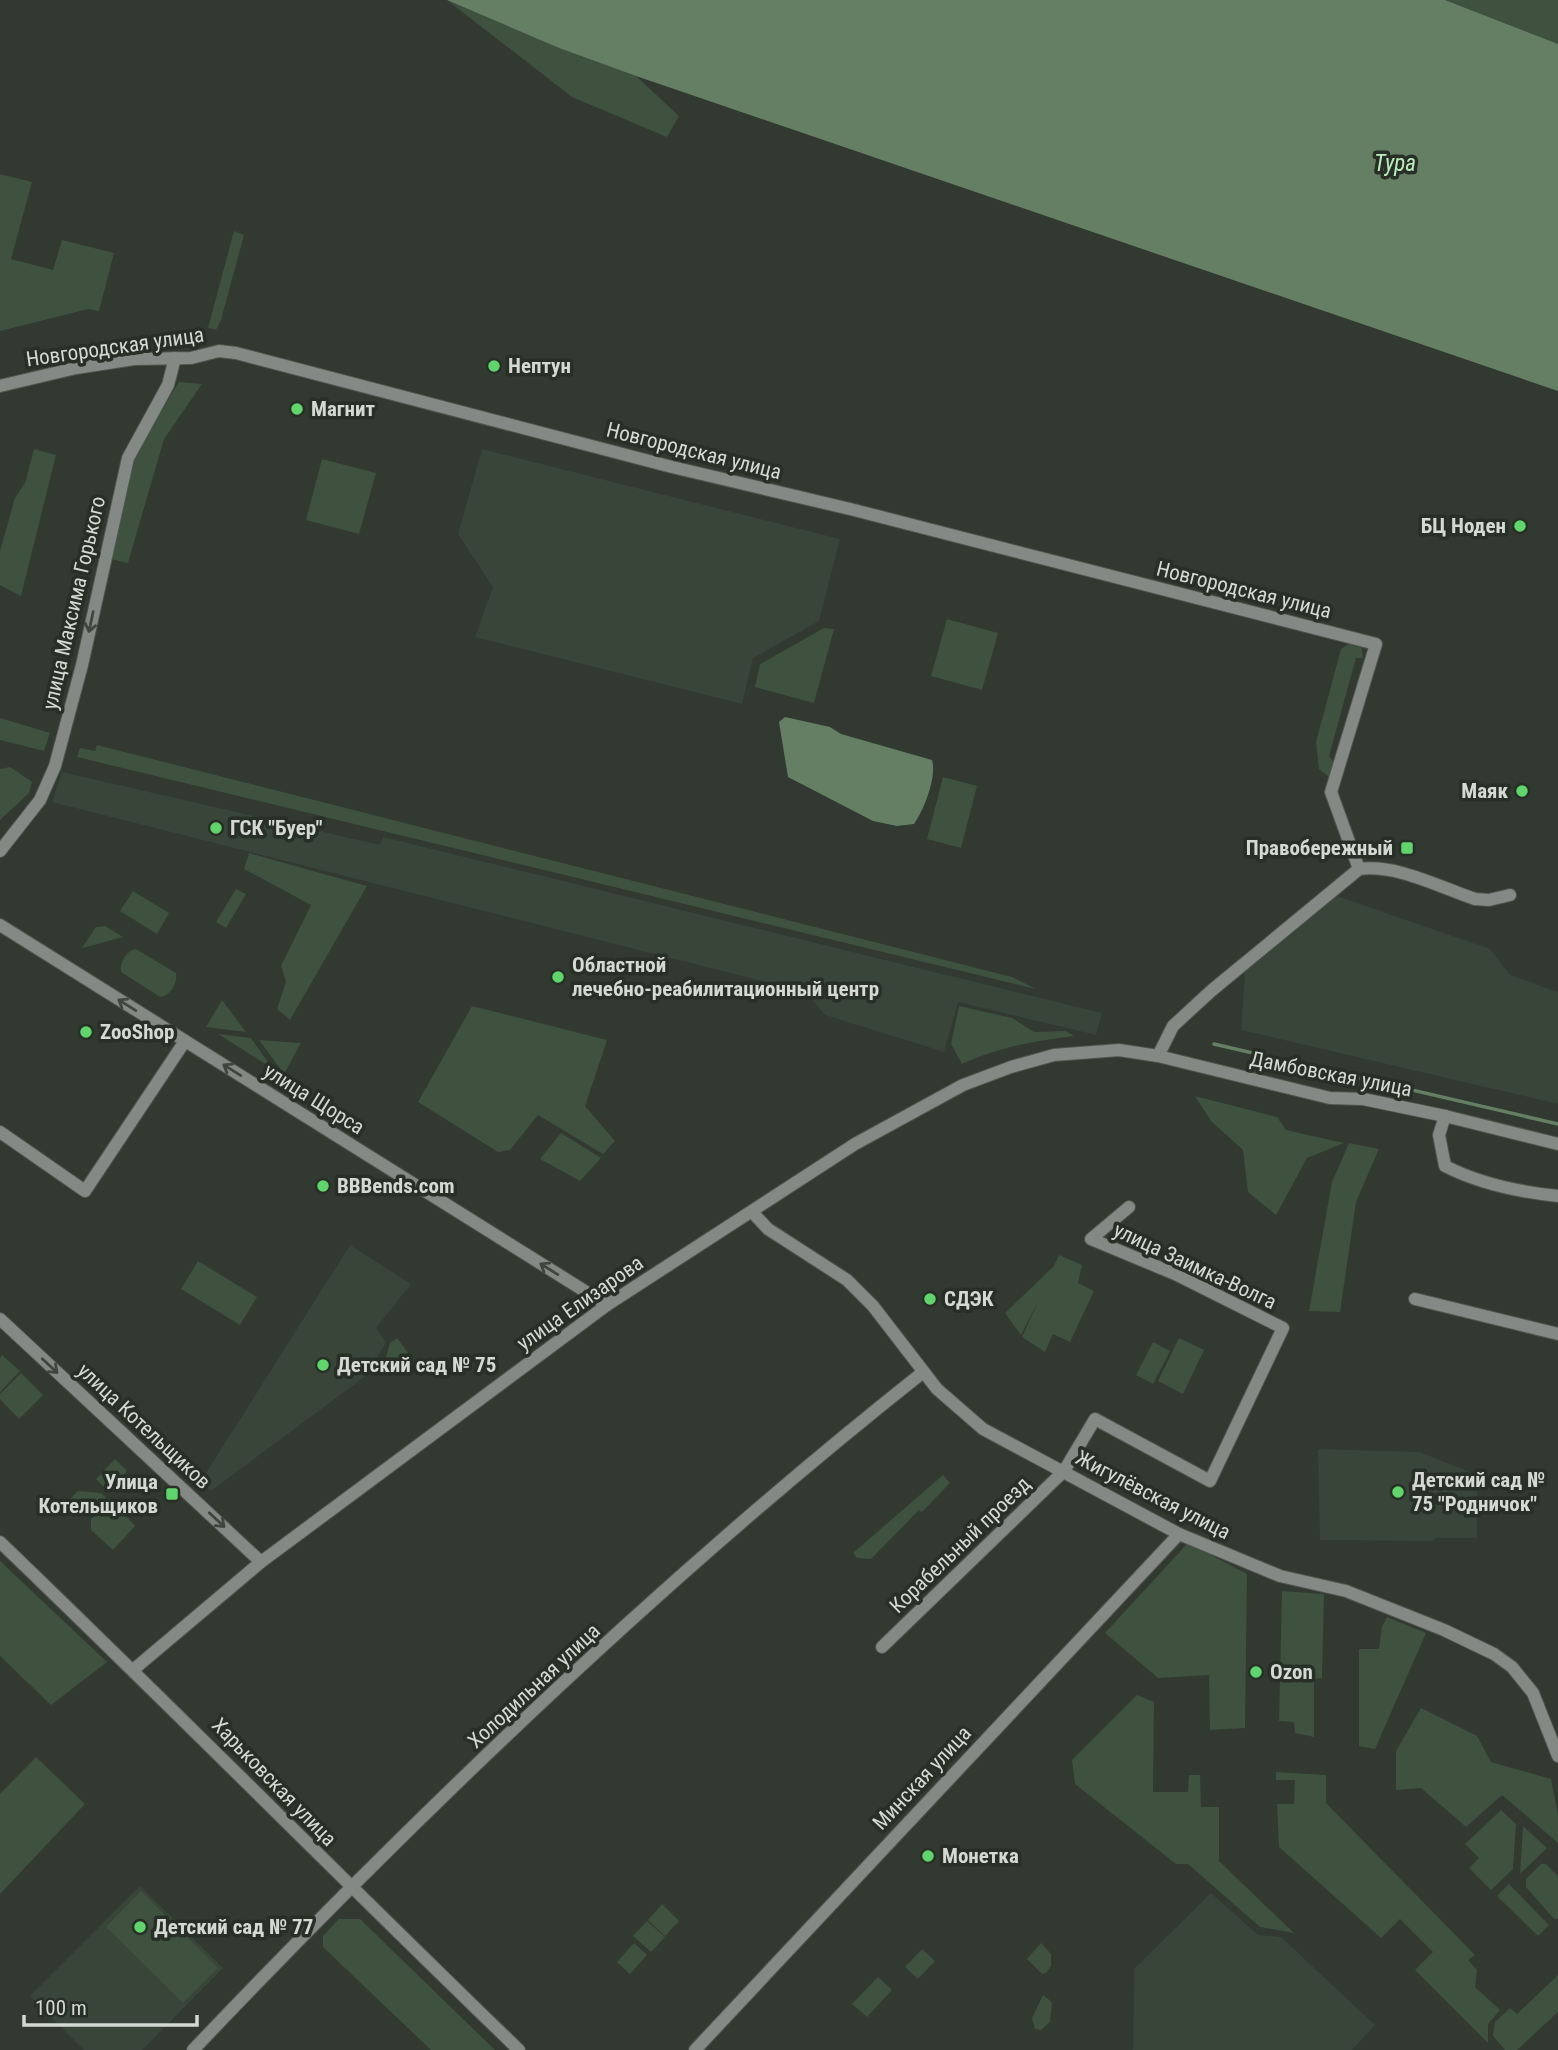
<svg xmlns="http://www.w3.org/2000/svg" width="1558" height="2050" font-family="'Roboto Condensed',sans-serif">
  <style>
    .built { fill: #384538 }
    .green { fill: #3f513f }
    .water { fill: #657f65 }
    .lines { fill: none; stroke-linecap: round; stroke-linejoin: round }
    .stream { stroke: #657f65; stroke-width: 3.5 }
    .minor-casing { stroke: #4e564e; stroke-width: 14 }
    .minor { stroke: #858985; stroke-width: 12 }
    .oneway { stroke: #3e463e }
    .poi-dot { fill: #5fd56b; stroke: #272f27; stroke-width: 2.5 }
    .labels { text-anchor: middle; stroke-width: 7; stroke-linejoin: round; paint-order: stroke }
    .street-label { font-size: 21px; fill: #d4d9d4; stroke: #272f27 }
    .poi-label { font-size: 21px; font-weight: bold; fill: #d4d9d4; stroke: #272f27; text-anchor: start }
    .water-label { font-size: 23px; font-style: italic; fill: #bcecbd; stroke: #272f27 }
  </style>
  <rect width="100%" height="100%" fill="#313931"/>
  <g class="built">
    <polygon points="482,449 840,539 819,621 753,658 742,704 475,637 493,587 458,534"/>
    <polygon points="62,772 380,845 383,837 1102,1013 1096,1035 958,1002 944,1052 825,1015 806,992 52,802"/>
    <polygon points="1337,896 1490,949 1510,975 1558,992 1558,1104 1241,1030 1245,972"/>
    <polygon points="350,1245 411,1284 376,1328 386,1342 367,1375 211,1491 201,1481"/>
    <polygon points="1318,1449 1420,1452 1477,1475 1477,1538 1435,1538 1433,1541 1320,1540"/>
    <polygon points="140,1886 223,1968 142,2050 84,2050 30,1996"/>
    <polygon points="1211,1893 1258,1935 1281,1937 1375,2025 1352,2050 1133,2050 1134,1969"/>
  </g>
  <g class="green">
    <polygon points="447,0 559,48 636,76 679,116 667,137 572,97"/>
    <polygon points="1445,0 1558,0 1558,44"/>
    <polygon points="0,174 32,182 11,259 53,270 62,240 114,253 99,311 88,309 0,331"/>
    <polygon points="234,231 244,235 221,320 216,330 208,328"/>
    <polygon points="179,382 202,384 164,439 128,563 111,559 136,452"/>
    <polygon points="34,449 56,455 21,596 0,585 0,551 15,498 25,483"/>
    <polygon points="322,459 376,473 359,534 306,520"/>
    <polygon points="947,619 998,633 982,690 931,676"/>
    <polygon points="824,628 834,629 814,703 755,687 760,664"/>
    <polygon points="1349,644 1362,648 1363,658 1356,658 1329,756 1335,764 1330,778 1319,769 1316,742 1341,649"/>
    <polygon points="0,718 50,733 44,751 0,740"/>
    <polygon points="97,745 1012,977 1036,989 77,757 80,748 95,751"/>
    <polygon points="10,767 32,782 29,793 0,820 0,769"/>
    <polygon points="943,777 977,786 961,848 927,839"/>
    <polygon points="249,853 367,886 290,1020 277,1009 286,982 281,966 311,905 244,869"/>
    <polygon points="236,889 246,894 226,928 216,922"/>
    <polygon points="133,891 169,913 157,934 120,911"/>
    <polygon points="105,926 123,937 82,948 96,927"/>
    <path d="M 136,949 L 176,973 C 178,983 170,996 160,997 L 121,972 C 119,963 127,950 136,949 Z"/>
    <polygon points="222,1000 246,1032 206,1027"/>
    <polygon points="472,1006 607,1040 585,1106 615,1141 603,1154 538,1115 510,1150 498,1152 418,1102"/>
    <path d="M 959,1006 L 1012,1018 L 1034,1032 L 1066,1031 L 1074,1036 C 1034,1041 999,1047 962,1064 L 951,1044 Z"/>
    <polygon points="218,1034 251,1038 272,1068"/>
    <polygon points="259,1040 301,1043 284,1074"/>
    <polygon points="1195,1096 1277,1117 1286,1130 1344,1143 1307,1158 1276,1215 1248,1192 1243,1150 1211,1121"/>
    <polygon points="561,1133 601,1158 580,1181 540,1159"/>
    <polygon points="1349,1143 1379,1149 1356,1202 1340,1312 1309,1311 1332,1182"/>
    <polygon points="1059,1255 1082,1265 1078,1283 1094,1291 1070,1342 1053,1334 1045,1352 1022,1337 1039,1300 1021,1335 1005,1313 1054,1266"/>
    <polygon points="198,1261 257,1297 240,1325 181,1289"/>
    <polygon points="397,1338 408,1353 386,1371 383,1367 390,1343"/>
    <polygon points="1179,1338 1204,1350 1183,1394 1158,1381"/>
    <polygon points="1153,1342 1170,1351 1153,1384 1136,1375"/>
    <polygon points="2,1355 20,1371 0,1392 0,1358"/>
    <polygon points="21,1373 43,1395 19,1419 0,1399 0,1394"/>
    <polygon points="115,1459 127,1471 108,1491 96,1479"/>
    <polygon points="943,1475 950,1483 922,1512 919,1510 871,1559 857,1558 853,1553"/>
    <polygon points="78,1491 101,1493 107,1499 89,1517 69,1500"/>
    <polygon points="112,1500 135,1526 113,1550 91,1530 91,1519"/>
    <polygon points="1188,1543 1247,1574 1245,1728 1210,1730 1209,1675 1158,1678 1105,1633"/>
    <polygon points="0,1561 107,1662 51,1705 0,1656"/>
    <polygon points="1282,1591 1324,1594 1322,1678 1314,1679 1314,1737 1295,1733 1294,1722 1279,1721"/>
    <polygon points="1387,1617 1426,1633 1375,1749 1359,1746 1359,1649 1379,1649 1382,1627"/>
    <polygon points="1137,1695 1154,1702 1153,1792 1188,1792 1189,1775 1200,1775 1201,1807 1219,1807 1219,1861 1294,1933 1260,1927 1188,1864 1176,1864 1075,1784 1072,1760"/>
    <polygon points="1421,1708 1477,1736 1491,1762 1551,1779 1558,1815 1558,1843 1502,1795 1466,1827 1421,1788 1396,1790 1396,1751"/>
    <polygon points="36,1757 85,1804 0,1894 0,1794"/>
    <polygon points="1276,1772 1326,1775 1326,1803 1475,1955 1468,1960 1477,1970 1475,1987 1500,2010 1488,2024 1488,2043 1415,1970 1433,1952 1400,1919 1381,1938 1279,1847 1277,1804 1294,1804 1295,1780 1276,1780"/>
    <polygon points="1501,1810 1516,1824 1513,1869 1491,1890 1469,1868 1479,1858 1465,1844"/>
    <polygon points="1523,1826 1547,1848 1520,1874"/>
    <polygon points="1541,1864 1546,1864 1558,1876 1558,1919 1554,1919 1526,1887 1526,1879"/>
    <polygon points="1509,1884 1549,1925 1538,1936 1497,1896"/>
    <polygon points="141,1891 218,1968 183,2003 106,1927"/>
    <polygon points="662,1904 679,1921 665,1936 648,1920"/>
    <polygon points="339,1919 360,1919 495,2050 431,2050 323,1947 323,1936"/>
    <polygon points="647,1921 665,1937 651,1952 633,1936"/>
    <polygon points="634,1943 647,1955 630,1974 617,1962"/>
    <polygon points="1041,1943 1051,1954 1051,1966 1046,1973 1042,1974 1027,1959"/>
    <polygon points="922,1949 935,1961 918,1979 905,1967"/>
    <polygon points="1558,1975 1558,2012 1517,2050 1505,2050 1493,2036 1495,2022 1510,2008 1517,2014"/>
    <polygon points="878,1977 892,1990 867,2017 852,2004"/>
    <polygon points="1043,1995 1052,2002 1050,2022 1041,2030 1035,2029 1032,2018"/>
  </g>
  <g class="water">
    <polygon points="447,0 1445,0 1558,44 1558,391 636,76 559,48"/>
    <path d="M 785,717 L 830,727 L 841,734 L 932,760 C 937,777 924,810 914,824 L 897,826 L 873,821 L 788,777 L 779,722 Z"/>
  </g>
  <g class="lines">
    <polyline class="stream" points="1214,1044 1558,1124"/>
    <g class="minor-casing">
      <g id="minor">
        <polyline points="0,386 76,368 134,359 191,358 219,351 236,353 672,467 850,509 1376,644 1331,792 1359,869"/>
        <polyline points="0,851 40,800 55,766 82,665 128,458 168,385 175,358"/>
        <polyline points="0,925 607,1305"/>
        <path d="M 1158,1056 L 1173,1026 L 1211,991 L 1359,869 C 1397,864 1439,887 1475,899 L 1489,900 L 1510,895"/>
        <path d="M 1445,1116 L 1439,1135 L 1445,1166 C 1480,1184 1519,1192 1558,1196"/>
        <polyline points="0,1132 85,1191 185,1041"/>
        <polyline points="752,1212 768,1229 847,1280 873,1306 937,1389 983,1429 1179,1534 1280,1576 1346,1591 1444,1630 1494,1654 1512,1667 1533,1693 1558,1756"/>
        <polyline points="1415,1299 1558,1334"/>
        <polyline points="0,1319 261,1562"/>
        <path d="M 0,1542 C 175,1710 345,1882 519,2050"/>
        <polyline points="882,1647 1064,1471 1095,1419 1210,1481 1283,1328 1175,1274 1091,1239 1129,1207"/>
        <polyline points="133,1670 261,1562 607,1305 855,1144 963,1085 1011,1067 1054,1055 1119,1050 1158,1056 1330,1098 1363,1099 1445,1116 1558,1144"/>
        <path d="M 193,2050 C 421,1810 662,1579 922,1373"/>
        <polyline points="695,2050 1179,1534"/>
      </g>
    </g>
    <use href="#minor" class="minor"/>
  </g>
  <defs><path id="oneway-shaft" d="M-6 0H5M1.5-3L5.5 0L1.5 3" fill="none" stroke-width="1.6" stroke-linecap="round" stroke-linejoin="round" transform="scale(1.75)"/></defs>
  <g class="oneway">
    <use href="#oneway-shaft" transform="translate(91 622) rotate(102)"/>
    <use href="#oneway-shaft" transform="translate(127 1005) rotate(-148)"/>
    <use href="#oneway-shaft" transform="translate(232 1070) rotate(-148)"/>
    <use href="#oneway-shaft" transform="translate(549 1269) rotate(-148)"/>
    <use href="#oneway-shaft" transform="translate(50 1366) rotate(43)"/>
    <use href="#oneway-shaft" transform="translate(217 1520) rotate(43)"/>
  </g>
  <g class="poi-dot">
    <circle cx="494" cy="366" r="7"/>
    <circle cx="297" cy="409" r="7"/>
    <circle cx="1520" cy="526" r="7"/>
    <circle cx="1522" cy="791" r="7"/>
    <circle cx="216" cy="828" r="7"/>
    <rect x="1400" y="841" width="14" height="14" rx="3.5"/>
    <circle cx="558" cy="977" r="7"/>
    <circle cx="86" cy="1032" r="7"/>
    <circle cx="323" cy="1186" r="7"/>
    <circle cx="930" cy="1299" r="7"/>
    <circle cx="323" cy="1365" r="7"/>
    <circle cx="1398" cy="1492" r="7"/>
    <rect x="165" y="1487" width="14" height="14" rx="3.5"/>
    <circle cx="1256" cy="1672" r="7"/>
    <circle cx="928" cy="1856" r="7"/>
    <circle cx="140" cy="1927" r="7"/>
  </g>
  <g class="labels">
    <g class="street-label">
      <text transform="translate(115 347) rotate(-8)" y="7">Новгородская улица</text>
      <text transform="translate(694 451) rotate(14)" y="7">Новгородская улица</text>
      <text transform="translate(1244 590) rotate(14)" y="7">Новгородская улица</text>
      <text transform="translate(74 603) rotate(-77)" y="7">улица Максима Горького</text>
      <text transform="translate(1331 1074) rotate(11)" y="7">Дамбовская улица</text>
      <text transform="translate(314 1099) rotate(32)" y="7">улица Щорса</text>
      <text transform="translate(1195 1266) rotate(25)" y="7">улица Заимка-Волга</text>
      <text transform="translate(580 1303) rotate(-35)" y="7">улица Елизарова</text>
      <text transform="translate(144 1426) rotate(43)" y="7">улица Котельщиков</text>
      <text transform="translate(1153 1495) rotate(27)" y="7">Жигулёвская улица</text>
      <text transform="translate(960 1545) rotate(-44)" y="7">Корабельный проезд</text>
      <text transform="translate(534 1686) rotate(-43)" y="7">Холодильная улица</text>
      <text transform="translate(922 1778) rotate(-47)" y="7">Минская улица</text>
      <text transform="translate(274 1782) rotate(46)" y="7">Харьковская улица</text>
    </g>
    <g class="poi-label">
      <text x="508" y="373">Нептун</text>
      <text x="311" y="416">Магнит</text>
      <text x="1506" y="533" text-anchor="end">БЦ Ноден</text>
      <text x="1508" y="798" text-anchor="end">Маяк</text>
      <text x="230" y="835">ГСК "Буер"</text>
      <text x="1393" y="855" text-anchor="end">Правобережный</text>
      <text x="572" y="972">Областной<tspan x="572" dy="24">лечебно-реабилитационный центр</tspan></text>
      <text x="100" y="1039">ZooShop</text>
      <text x="337" y="1193">BBBends.com</text>
      <text x="944" y="1306">СДЭК</text>
      <text x="337" y="1372">Детский сад № 75</text>
      <text x="1412" y="1487">Детский сад №<tspan x="1412" dy="24">75 "Родничок"</tspan></text>
      <text x="158" y="1489" text-anchor="end">Улица<tspan x="158" dy="24">Котельщиков</tspan></text>
      <text x="1270" y="1679">Ozon</text>
      <text x="942" y="1863">Монетка</text>
      <text x="154" y="1934">Детский сад № 77</text>
    </g>
    <g class="water-label">
      <text x="1395" y="171">Тура</text>
    </g>
  </g>
  <path d="M24 2015v10h173v-10" fill="none" stroke="#d4d9d4" stroke-width="3.5"/>
  <text x="35" y="2015" font-size="21" fill="#d4d9d4" stroke="#272f27" stroke-width="5" paint-order="stroke">100 m</text>
</svg>
